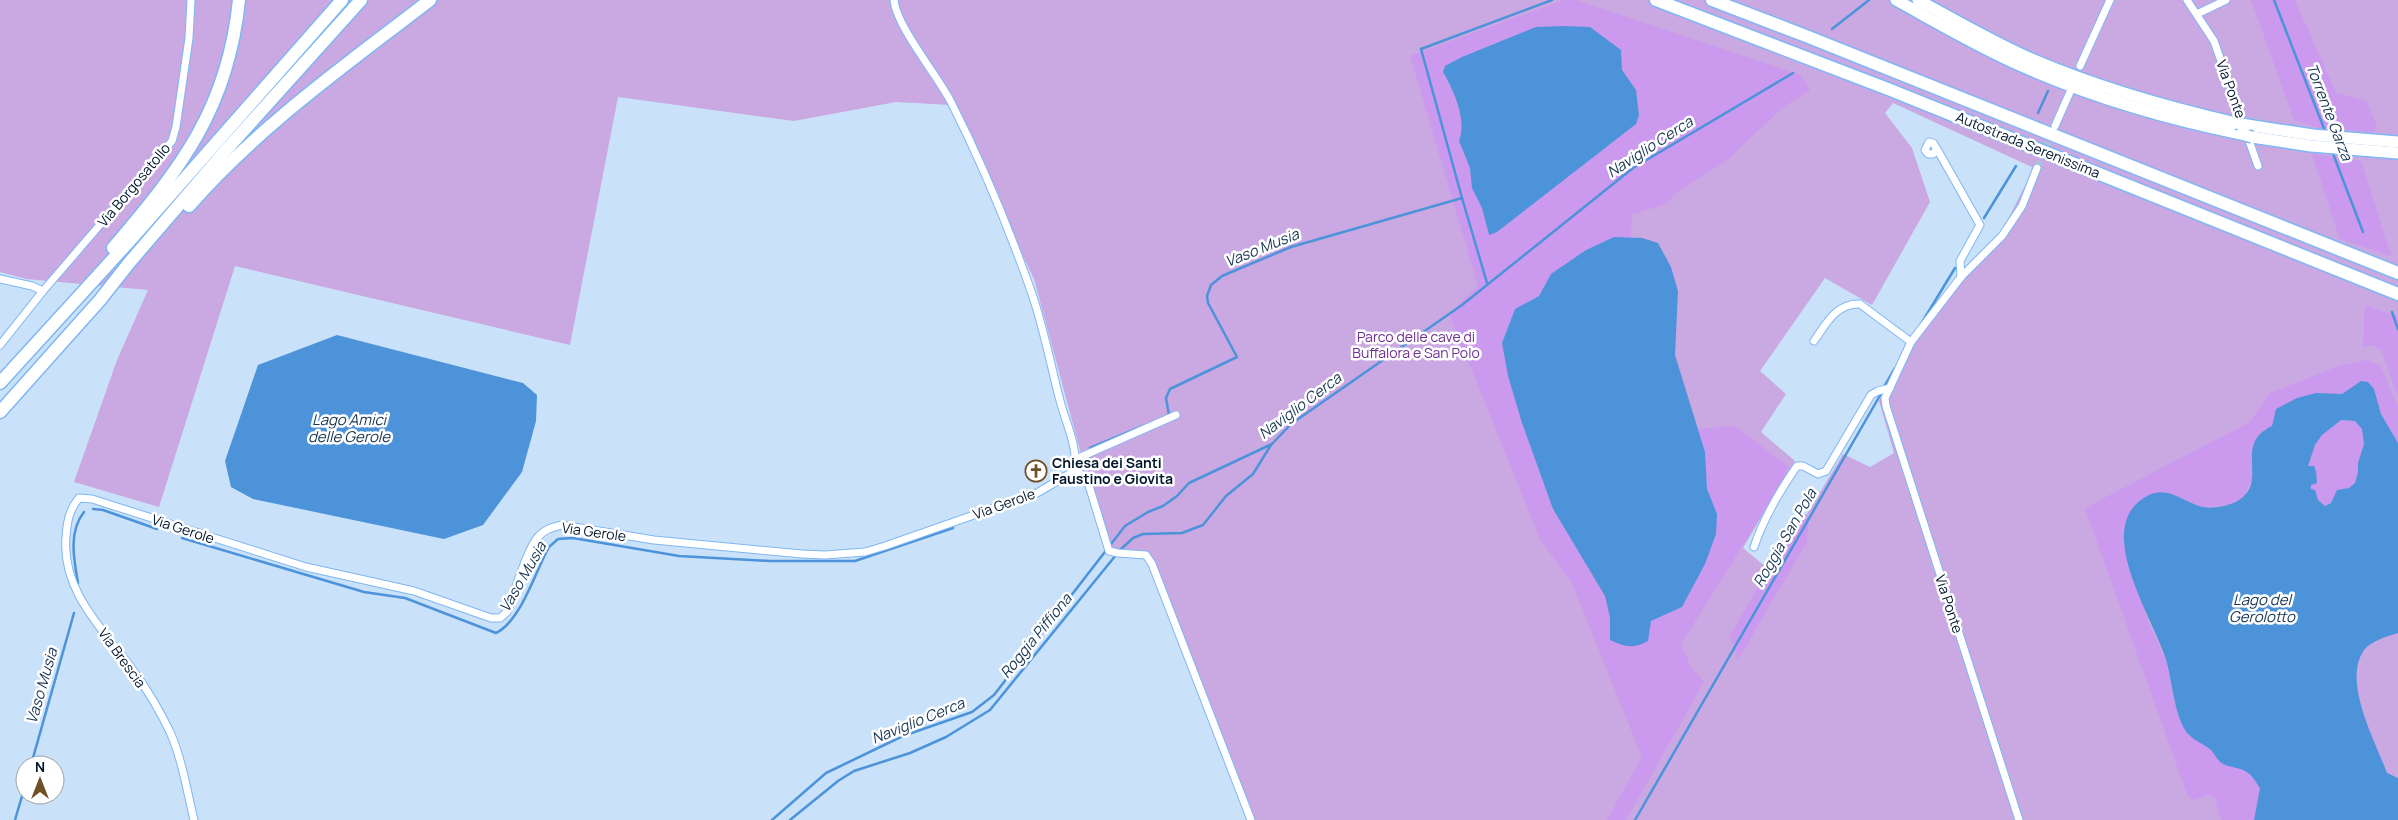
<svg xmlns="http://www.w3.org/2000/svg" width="2398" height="820" font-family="Manrope,sans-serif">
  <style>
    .green { fill: #caa8e2; fill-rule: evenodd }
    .forest { fill: #cb99ee; fill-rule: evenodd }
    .water { fill: #4c93da; fill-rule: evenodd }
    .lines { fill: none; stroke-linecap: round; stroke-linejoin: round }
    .stream { stroke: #4c93da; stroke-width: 2.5 }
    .minor-tunnel { stroke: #acc3db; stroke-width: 7; stroke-dasharray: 7 3.5; stroke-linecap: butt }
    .minor-casing { stroke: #7eb7f3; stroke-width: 9 }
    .trunk-casing { stroke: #7eb7f3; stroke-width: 14 }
    .motorway-casing { stroke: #7eb7f3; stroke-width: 15 }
    .minor { stroke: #fff; stroke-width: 7 }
    .trunk { stroke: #fff; stroke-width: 11 }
    .motorway { stroke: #fff; stroke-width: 12 }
    .trunk-bridge-casing { stroke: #7eb7f3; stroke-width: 14; stroke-linecap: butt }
    .trunk-bridge { stroke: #fff; stroke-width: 11 }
    .labels { text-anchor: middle; stroke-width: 5; stroke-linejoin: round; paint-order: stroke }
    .street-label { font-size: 14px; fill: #01162b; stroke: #fff }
    .park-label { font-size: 14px; fill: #6c2e90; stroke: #fff }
    .poi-label { font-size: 14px; font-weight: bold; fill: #01162b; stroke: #fff; text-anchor: start }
    .water-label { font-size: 15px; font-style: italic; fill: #173552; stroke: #fff }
  </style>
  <rect width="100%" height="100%" fill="#cae1fa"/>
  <path class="green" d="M 0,0 L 2398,0 L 2398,820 L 1249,820 L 1186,655 L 1143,554 L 1113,553 L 1105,543 L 1034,279 L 951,105 L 896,102 L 794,121 L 618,97 L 570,345 L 235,266 L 159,507 L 74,482 L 117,360 L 148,290 L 26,279 L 0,272 ZM 1893,103 L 2034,168 L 2000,235 L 1967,265 L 1907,344 L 1879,401 L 1894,453 L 1870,467 L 1843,454 L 1807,514 L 1797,515 L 1766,567 L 1743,548 L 1795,461 L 1761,432 L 1786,394 L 1760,371 L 1825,278 L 1872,305 L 1930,202 L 1912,148 L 1885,113 Z"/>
  <g class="forest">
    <path d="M 1564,0 L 1576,0 L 1801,75 L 1810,90 L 1782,108 L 1727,160 L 1681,189 L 1664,205 L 1632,214 L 1631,237 L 1614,237 L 1586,250 L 1551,274 L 1539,296 L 1515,309 L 1502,342 L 1508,376 L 1522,423 L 1553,509 L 1605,596 L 1610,617 L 1610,640 L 1682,607 L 1717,514 L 1707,490 L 1705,452 L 1697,429 L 1735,426 L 1789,467 L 1761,516 L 1681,644 L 1691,667 L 1704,682 L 1626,820 L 1607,820 L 1642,757 L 1572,583 L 1541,541 L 1449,314 L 1478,286 L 1410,56 ZM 1564,26 L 1590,27 L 1621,50 L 1622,70 L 1636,90 L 1639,115 L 1636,124 L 1497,232 L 1489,235 L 1482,208 L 1472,188 L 1470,168 L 1459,141 C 1467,119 1454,91 1443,72 L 1445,66 L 1536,27 Z"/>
    <polygon points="2251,0 2295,0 2336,93 2366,101 2377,126 2374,132 2320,128 2294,120"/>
    <polygon points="2312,154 2361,161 2391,256 2340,239"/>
    <polygon points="2365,305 2398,317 2398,396 2381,350 2373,345 2363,347"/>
    <polygon points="2366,360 2380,365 2398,406 2398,443 2381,414 2374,389 2361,381 2342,394 2316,393 2297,398 2276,409 2272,426 2263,430 2251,447 2252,478 2244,497 2228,505 2201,507 2182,498 2124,547 2149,624 2166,661 2174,702 2188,734 2210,749 2221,762 2248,772 2260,788 2254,820 2221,820 2215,798 2209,795 2193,800 2187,794 2085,508 2250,422 2270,393 2341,365"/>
    <polygon points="2341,420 2355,421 2362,429 2364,444 2358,463 2358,472 2355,483 2349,488 2337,490 2331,503 2325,506 2318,500 2315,490 2311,489 2308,466 2315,445 2322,435"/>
    <polygon points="1797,518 1809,518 1807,541 1738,660 1730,636"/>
  </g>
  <g class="water">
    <path d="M 1564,26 L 1590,27 L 1621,50 L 1622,70 L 1636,90 L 1639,115 L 1636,124 L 1497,232 L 1489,235 L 1482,208 L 1472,188 L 1470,168 L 1459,141 C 1467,119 1454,91 1443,72 L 1445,66 L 1462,57 L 1536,27 Z"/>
    <path d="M 1614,237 L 1642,238 L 1658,243 L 1671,267 L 1678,291 L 1675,355 L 1705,452 L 1707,489 L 1717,514 L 1716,534 L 1705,564 L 1682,607 L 1651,621 L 1648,641 C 1634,649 1624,647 1610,640 L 1610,617 L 1605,596 L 1553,509 L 1522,423 L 1508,376 L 1502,343 L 1515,309 L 1539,296 L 1551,274 L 1586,250 Z"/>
    <polygon points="337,335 523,383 537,395 536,421 522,472 483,525 444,539 253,499 231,487 225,461 258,365"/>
    <path d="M 2361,381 L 2368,382 L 2374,389 L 2381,414 L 2398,443 L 2398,633 C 2388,636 2371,641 2364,650 C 2342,682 2375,740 2387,773 L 2398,778 L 2398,820 L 2254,820 L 2260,788 C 2256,783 2253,776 2248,773 C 2241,767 2228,768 2220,762 C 2216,758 2214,753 2211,750 C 2204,744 2195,741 2189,735 C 2175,720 2172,682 2167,663 C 2156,621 2088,525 2149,495 C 2166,486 2184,501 2199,506 C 2212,510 2233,506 2243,497 C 2266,477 2234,444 2272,426 L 2276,409 L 2297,398 L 2316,393 L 2342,394 ZM 2341,420 L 2355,421 L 2362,429 L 2364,444 L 2358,463 L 2358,472 L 2355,483 L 2349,488 L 2337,490 L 2331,503 L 2325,506 L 2318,500 L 2315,490 L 2311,489 L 2311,485 L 2317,483 L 2316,471 L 2314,466 L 2308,466 L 2315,445 L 2322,435 Z"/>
  </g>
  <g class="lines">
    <g class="stream">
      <polyline points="2274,0 2325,131"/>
      <polyline points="1832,29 1869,0"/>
      <polyline points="2038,113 2048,91"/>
      <polyline points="2332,151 2363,232"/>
      <polyline points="1462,198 1487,283"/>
      <polyline points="1984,218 2016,166"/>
      <polyline points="2392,312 2398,329"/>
      <polyline points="1921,324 1955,268"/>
      <polyline points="1884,387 1895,368"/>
      <polyline points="1167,416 1169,415 1166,398 1170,389 1237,357 1208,303 1207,296 1211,285 1222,276 1291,247 1462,198 1421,49 1552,0"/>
      <polyline points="1090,448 1143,426"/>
      <polyline points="93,509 103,510 157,529"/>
      <path d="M 182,538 L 364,592 L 405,598 L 496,633 C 521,621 535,572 549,547 L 558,539 L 573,538 L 679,556 L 770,561 L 855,561 L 953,528"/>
      <polyline points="1119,551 1133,538 1143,534 1182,533 1203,525 1226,496 1253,474 1271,445"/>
      <path d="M 78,583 C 74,560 68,532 84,512"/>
      <polyline points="31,765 74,613"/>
      <polyline points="15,820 25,786"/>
      <polyline points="772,820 826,773 903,736 972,712 994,695 1125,526 1148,512 1163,506 1177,496 1189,483 1272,444 1291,424 1462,305 1633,168 1793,73"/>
      <polyline points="790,820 838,781 854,771 910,753 946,737 990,710 1116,555"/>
      <polyline points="1635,820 1882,392"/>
    </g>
    <polyline class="minor-tunnel" points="2037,168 2052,133"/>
    <g class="minor-casing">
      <g id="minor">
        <polyline points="2187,0 2214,41 2258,166"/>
        <polyline points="2197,14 2226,0"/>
        <polyline points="2080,66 2110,0"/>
        <polyline points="2055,126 2070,92"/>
        <polyline points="1937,149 1933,154 1928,154 1925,150 1929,142 1933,143 1937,149 1980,225 1960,261 1961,277"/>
        <polyline points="0,279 32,286 43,291 0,345"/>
        <polyline points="43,291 172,141 176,127 189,38 191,0"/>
        <path d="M 1814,341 C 1826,324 1836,303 1860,304 L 1911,342"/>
        <polyline points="1076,459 1176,415"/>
        <polyline points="1076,470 1087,479 1109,551 1118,553 1146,555 1152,564 1251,820"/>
        <path d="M 1754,547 C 1764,517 1779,492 1797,466 L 1803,466 L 1818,474 L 1826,471 L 1871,395 L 1878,391 L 1890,388"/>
        <path d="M 194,820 C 187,791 182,759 170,732 C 160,711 148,691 135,673 C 105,631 61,592 66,537 C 67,522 69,510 79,498 L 92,499 L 306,567 L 414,591 L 491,618 L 500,618 L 507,612 C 513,596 528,547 538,537 C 545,529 553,527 562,525 L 654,540 L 802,554 L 825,555 L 865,552 L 885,546 L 1037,493 L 1076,470 C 1076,440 1066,425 1059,397 C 1050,362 1043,325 1031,291 C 1008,226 982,163 951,102 C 938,76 896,26 894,0"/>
        <polyline points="2019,820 1886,406 1885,398 1911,342 1961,277 2002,236 2022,206 2037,168"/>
      </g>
    </g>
    <g class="trunk-casing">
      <g id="trunk">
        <path d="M 1896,0 C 1938,23 1980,48 2024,67 C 2094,98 2167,119 2241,134"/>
        <path d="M 1918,0 C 1955,20 1991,41 2029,58 C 2096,87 2166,107 2236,123"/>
        <polyline points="2247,125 2313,135 2398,142"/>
        <polyline points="2252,137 2311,146 2398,153"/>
      </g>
    </g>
    <g class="motorway-casing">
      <g id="motorway">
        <polyline points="1656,0 1888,89 2398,294"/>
        <polyline points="1712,0 1806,36 2398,273"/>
        <path d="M 189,206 C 259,126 346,65 430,0"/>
        <path d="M 113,248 C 181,168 228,109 239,0"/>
        <polyline points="0,383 134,236 342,0"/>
        <polyline points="0,412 100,300 129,263 227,149 361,0"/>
      </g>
    </g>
    <use href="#minor" class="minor"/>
    <use href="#trunk" class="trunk"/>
    <use href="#motorway" class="motorway"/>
    <g class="trunk-bridge-casing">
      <g id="trunk-bridge">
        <polyline points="2236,123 2247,125"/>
        <polyline points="2241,134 2252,137"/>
      </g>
    </g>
    <use href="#trunk-bridge" class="trunk-bridge"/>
  </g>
  <defs>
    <g id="church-ring" transform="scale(1.125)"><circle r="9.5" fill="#fff" stroke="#6f4f25" stroke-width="1.5"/><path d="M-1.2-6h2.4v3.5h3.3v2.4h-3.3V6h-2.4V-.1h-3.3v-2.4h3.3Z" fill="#6f4f25"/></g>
  </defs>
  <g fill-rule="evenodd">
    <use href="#church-ring" x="1036" y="471"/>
  </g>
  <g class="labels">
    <g class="street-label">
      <text transform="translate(2231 89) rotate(70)" y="5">Via Ponte</text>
      <text transform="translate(2028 145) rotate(22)" y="5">Autostrada Serenissima</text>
      <text transform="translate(134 185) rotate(-50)" y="5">Via Borgosatollo</text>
      <text transform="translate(1004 504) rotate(-20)" y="5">Via Gerole</text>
      <text transform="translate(183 529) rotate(18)" y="5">Via Gerole</text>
      <text transform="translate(594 532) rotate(8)" y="5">Via Gerole</text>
      <text transform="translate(1949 604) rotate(72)" y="5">Via Ponte</text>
      <text transform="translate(122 658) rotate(54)" y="5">Via Brescia</text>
    </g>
    <g class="park-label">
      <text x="1416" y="342">Parco delle cave di<tspan x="1416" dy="16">Buffalora e San Polo</tspan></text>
    </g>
    <g class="poi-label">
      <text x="1052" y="468">Chiesa dei Santi<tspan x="1052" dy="16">Faustino e Giovita</tspan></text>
    </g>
    <g class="water-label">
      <text transform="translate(2329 112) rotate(69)" y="5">Torrente Garza</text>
      <text transform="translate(1650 147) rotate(-33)" y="5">Naviglio Cerca</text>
      <text transform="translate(1262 248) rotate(-22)" y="5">Vaso Musia</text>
      <text transform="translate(1300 406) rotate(-37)" y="5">Naviglio Cerca</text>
      <text x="349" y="425">Lago Amici<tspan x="349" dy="17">delle Gerole</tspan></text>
      <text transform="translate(1785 538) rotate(-60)" y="5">Roggia San Pola</text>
      <text transform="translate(523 577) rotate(-60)" y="5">Vaso Musia</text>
      <text x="2262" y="605">Lago del<tspan x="2262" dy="17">Gerolotto</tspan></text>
      <text transform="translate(1036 636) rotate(-51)" y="5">Roggia Piffiona</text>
      <text transform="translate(42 686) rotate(-74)" y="5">Vaso Musia</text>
      <text transform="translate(918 721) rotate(-22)" y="5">Naviglio Cerca</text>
    </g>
  </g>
  <g transform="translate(40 780)"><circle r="24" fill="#ffffff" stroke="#99a2aa"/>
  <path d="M0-4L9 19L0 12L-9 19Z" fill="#6f4f25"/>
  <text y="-8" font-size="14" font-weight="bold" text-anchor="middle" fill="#01162b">N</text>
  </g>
</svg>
